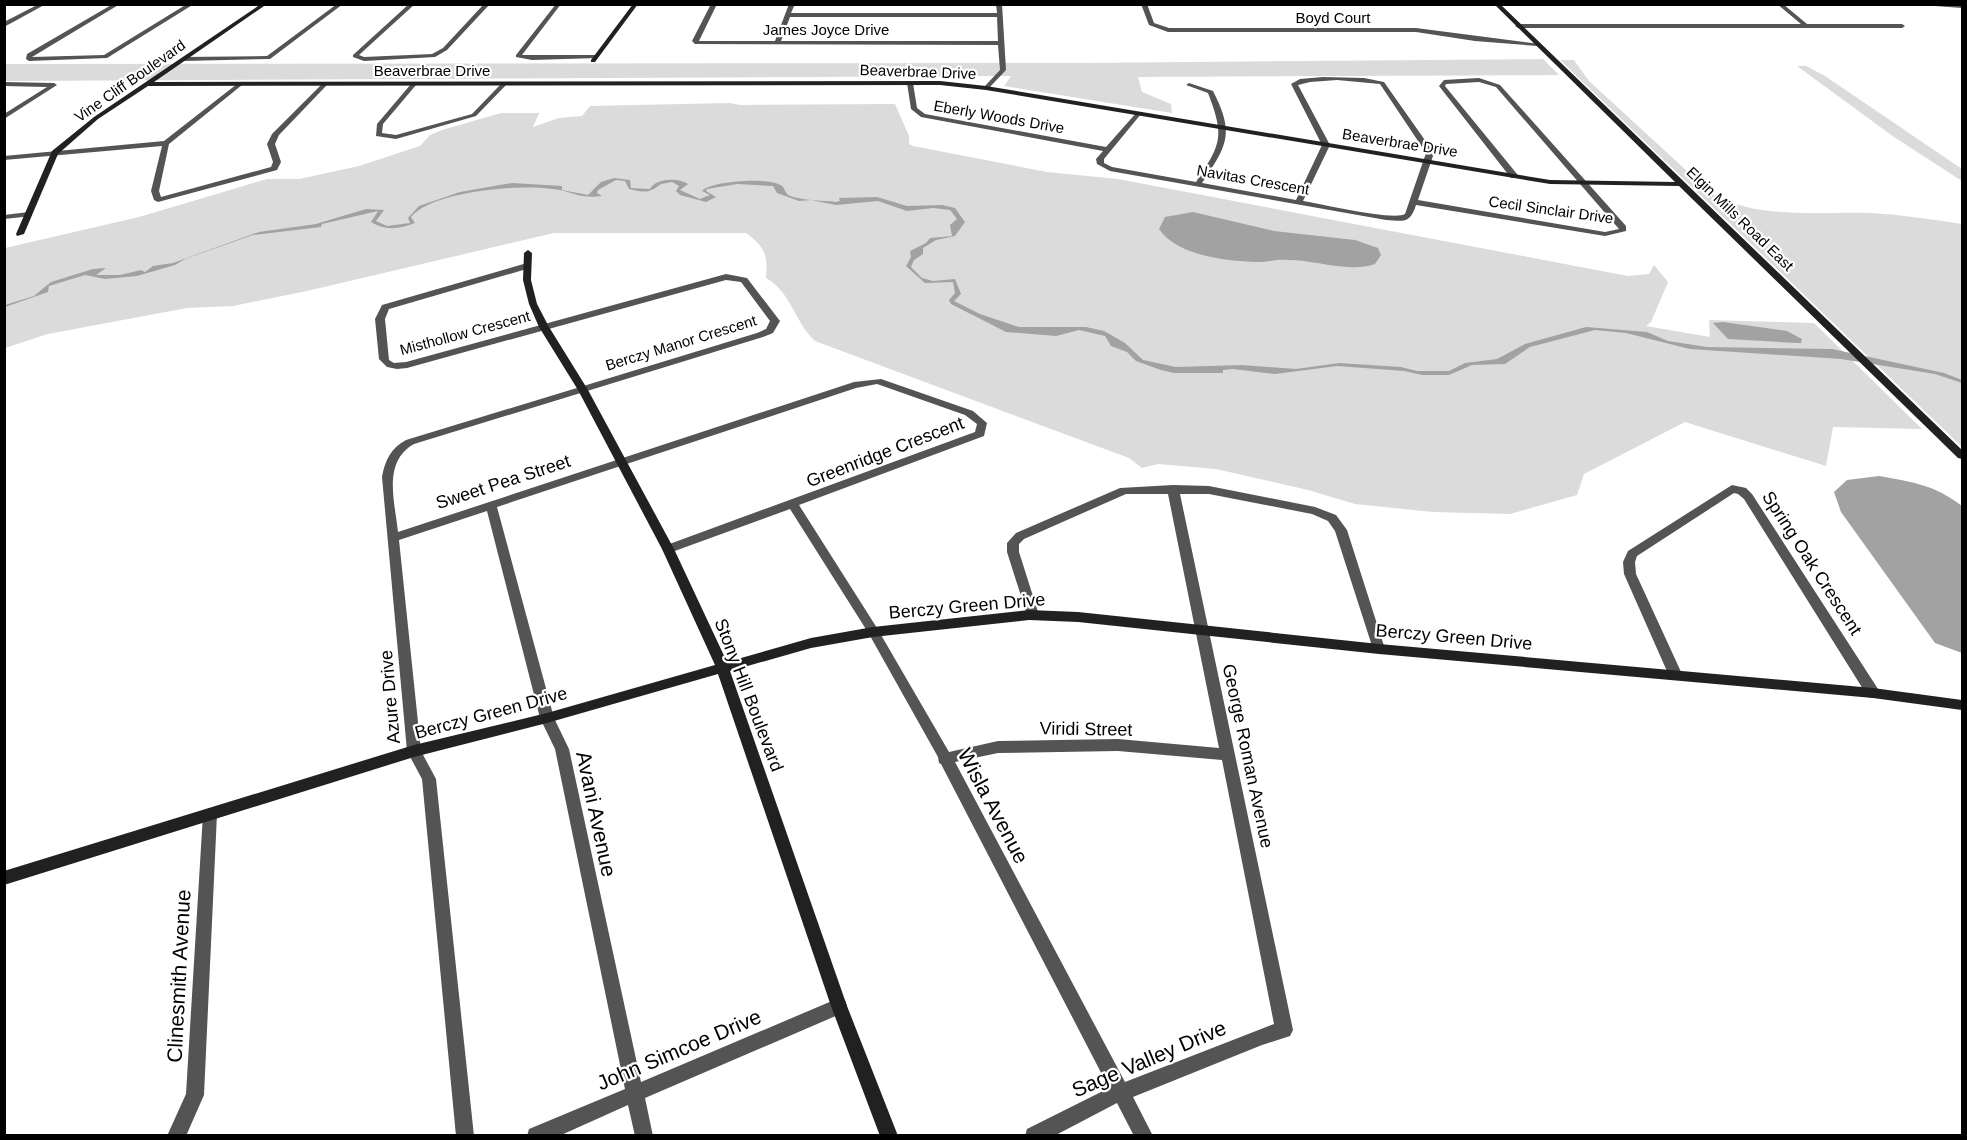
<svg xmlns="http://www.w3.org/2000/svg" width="1967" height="1140" font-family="Arial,sans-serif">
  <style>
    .green { fill: #dbdbdb }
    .water { fill: #a2a2a2 }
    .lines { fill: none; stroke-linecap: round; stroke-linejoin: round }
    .street { fill: #545454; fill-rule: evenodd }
    .secondary { fill: #212121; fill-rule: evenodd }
    .labels { text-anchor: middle; stroke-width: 4.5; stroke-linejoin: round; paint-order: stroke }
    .far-street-label { font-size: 15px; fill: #000; stroke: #fff }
    .street-label { font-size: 18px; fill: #000; stroke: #fff }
    .near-street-label { font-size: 21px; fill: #000; stroke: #fff }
  </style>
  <rect width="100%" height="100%" fill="#fff"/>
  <g class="green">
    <polygon points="1543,59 1559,75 1138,77 1142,92 1171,104 1172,113 1004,86 1011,76 5,81 4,64 1080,63"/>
    <path d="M 1560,60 L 1574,60 L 1589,81 L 1712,194 C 1758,220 1820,211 1871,213 C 1902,215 1932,219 1962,224 L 1962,447 Z"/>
    <polygon points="1797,66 1806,66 1825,76 1962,169 1962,181 1894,137"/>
    <path d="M 730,103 L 740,105 L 895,104 L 909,136 L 909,144 L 913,146 L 1047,172 L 1118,179 L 1628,276 L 1649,274 L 1654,265 L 1668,282 L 1651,322 L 1646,326 L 1710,337 L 1709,320 L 1814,323 L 1922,429 L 1833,427 L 1826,466 L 1685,422 L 1584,474 L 1577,495 L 1510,514 L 1433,512 L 1355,504 L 1308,490 L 1216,469 L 1158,464 L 1142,468 L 1129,458 L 815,341 C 794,321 791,292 766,278 C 768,255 765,247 746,233 L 554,233 L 307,291 L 233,306 L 187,308 L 48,334 L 5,348 L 5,248 L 139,217 L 267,179 L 299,179 L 359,166 L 420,146 L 430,135 L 442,130 L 501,113 L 539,113 L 533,127 L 559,118 L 582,116 L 590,106 Z"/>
  </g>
  <g class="water">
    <path d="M 614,178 L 630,180 L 631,188 L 650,189 C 655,179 677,177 688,184 L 680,190 L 700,199 L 710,195 L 702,191 C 710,181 774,176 783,187 C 785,190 786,193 788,195 C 801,201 821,200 836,202 L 840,201 L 839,198 L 877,197 L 907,206 L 942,205 L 955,208 L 965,222 L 955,236 L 936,240 L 923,248 L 923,254 L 914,260 L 911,267 L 922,278 L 933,281 L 955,279 L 961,294 L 954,301 L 980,314 L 1019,327 L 1086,327 L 1104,331 L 1125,343 L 1143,360 L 1176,367 L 1242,365 L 1296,369 L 1339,363 L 1401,367 L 1417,371 L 1449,371 L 1465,363 L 1497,359 L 1525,344 L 1586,327 L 1647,332 L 1668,341 L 1707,347 L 1832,349 L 1944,373 L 1962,380 L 1962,383 L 1935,374 L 1841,359 L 1690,349 L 1626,333 L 1595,330 L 1530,347 L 1505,364 L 1472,365 L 1449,375 L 1422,375 L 1404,371 L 1337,366 L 1275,374 L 1233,369 L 1223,370 L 1223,373 L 1174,373 L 1161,370 L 1136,361 L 1127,352 L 1111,346 L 1105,336 L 1079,330 L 1056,336 L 1006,332 L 951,304 L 949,300 L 955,293 L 953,282 L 925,283 L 906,266 L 911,257 L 910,251 L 926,243 L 930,238 L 952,236 L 950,225 L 957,219 L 950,210 L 933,208 L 907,211 L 878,201 L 836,205 L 811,200 L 799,201 L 777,193 L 773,186 L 737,184 L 707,189 L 706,191 L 716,197 L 706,202 L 680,195 L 676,191 L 679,186 L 672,182 L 661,184 C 649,193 646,193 629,189 L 625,181 L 616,180 L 598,190 L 597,193 L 602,196 C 576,199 574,191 552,189 C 521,184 432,191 411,217 L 415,223 C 400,229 385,231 371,222 L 378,211 L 322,224 L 321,227 L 253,235 L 185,259 L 175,265 L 137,276 L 105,279 L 85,275 L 49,286 L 48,292 L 5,307 L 5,305 L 34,296 L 51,282 L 93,269 L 106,268 L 96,275 L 120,275 L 141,270 L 145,272 L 153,266 L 173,263 L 259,232 L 316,224 L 366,209 L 384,210 L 376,221 L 387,226 L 410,223 L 408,218 L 419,206 L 460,192 L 512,183 L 562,186 L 562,190 L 588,195 L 601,182 Z"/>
    <path d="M 1193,212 L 1274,231 L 1355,240 L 1378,248 L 1381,255 L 1375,264 C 1348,273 1316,260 1288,260 C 1278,259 1267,262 1256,262 C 1227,261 1177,256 1159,229 L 1165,217 Z"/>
    <polygon points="1723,322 1787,331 1802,339 1801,343 1797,343 1728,339 1713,323"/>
    <path d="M 1879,476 C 1913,482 1935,485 1962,506 L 1962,653 L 1935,643 L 1841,512 L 1834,492 L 1847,480 Z"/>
  </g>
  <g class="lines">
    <g class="street">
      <polygon points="39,4 46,4 4,27 4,22"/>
      <polygon points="113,4 120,4 32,57 104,55 187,4 194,4 107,58 29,61 26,59 27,54"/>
      <polygon points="337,4 343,4 270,59 184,61 181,59 184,57 267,56"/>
      <polygon points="409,4 415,4 359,55 364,57 432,54 443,48 484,4 490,4 447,50 435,57 364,61 353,57 353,55"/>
      <polygon points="556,4 561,4 522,55 596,55 598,58 532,60 516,57 516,55"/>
      <path d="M 711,4 L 717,4 L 699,41 L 775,41 L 789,4 L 795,4 L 791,13 L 997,13 L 996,4 L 1002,4 L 1006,70 L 988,89 L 984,89 L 984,87 L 1000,70 L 998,45 L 695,44 L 692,41 ZM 790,17 L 997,17 L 998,41 L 781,41 Z"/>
      <polygon points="1141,4 1147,4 1154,23 1169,28 1416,28 1540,44 1537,46 1475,41 1416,32 1168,32 1149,25"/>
      <polygon points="1777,4 1783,4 1807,24 1902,24 1905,26 1902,28 1518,28 1515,26 1518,24 1801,24"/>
      <polygon points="1933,4 1962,4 1962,8 1935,6"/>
      <path d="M 1323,77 L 1364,78 L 1384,82 L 1434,153 L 1418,200 L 1605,232 L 1619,229 L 1496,87 L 1479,82 L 1446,84 L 1445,86 L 1517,174 L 1518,176 L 1514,178 L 1511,178 L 1439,86 L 1444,80 L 1479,78 L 1500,85 L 1626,226 L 1626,231 L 1605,236 L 1416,205 C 1410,224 1404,221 1386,220 L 1110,171 L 1097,164 L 1096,159 L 1103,151 L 921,117 L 911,109 L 907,83 L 910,81 L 913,83 L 917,108 L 925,114 L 1106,147 L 1137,112 L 1141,112 L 1141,114 L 1104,159 L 1104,163 L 1112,167 L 1196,182 C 1221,144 1225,137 1208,93 L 1186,85 L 1189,83 L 1213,91 C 1235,134 1227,145 1202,183 L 1296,200 L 1322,145 L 1291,84 L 1300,79 ZM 1337,80 L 1380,84 L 1426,153 L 1405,214 C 1394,221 1321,204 1303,201 L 1330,145 L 1298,85 L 1310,82 Z"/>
      <polygon points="4,82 54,83 57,85 4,119 4,114 47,87 4,86"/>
      <polygon points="237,84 242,85 169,144 159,191 161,197 271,167 273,162 267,144 272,134 322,84 326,84 326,86 279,135 275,144 281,162 277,170 158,202 154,200 151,191 162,146 4,160 4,156 164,141"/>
      <polygon points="411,84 416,85 383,124 382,133 396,135 472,114 501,84 506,85 476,116 396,139 376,136 377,124"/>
      <polygon points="29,212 32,212 32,216 4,219 4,215"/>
      <path d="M 527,263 L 530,264 L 530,268 L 389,309 L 385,319 L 389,360 L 394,363 L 406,362 L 726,274 L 747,278 L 780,321 L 773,333 L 763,337 L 414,444 C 382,462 395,502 398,532 L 854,382 L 881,379 L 973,411 L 987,423 L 984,436 L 799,505 L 877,628 L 949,752 L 998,741 L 1118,739 L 1219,748 L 1168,494 L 1126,494 L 1024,539 L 1019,544 L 1019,552 L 1039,615 L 1037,618 L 1029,618 L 1027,615 L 1007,552 L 1007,543 L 1016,533 L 1120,488 L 1173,485 L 1209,486 L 1315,507 L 1336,515 L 1347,530 L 1385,649 L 1384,652 L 1374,652 L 1373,649 L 1335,531 L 1328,521 L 1312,514 L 1209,494 L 1180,494 L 1293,1030 L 1290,1036 L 1262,1045 L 1133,1097 L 1153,1136 L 1134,1136 L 1117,1103 L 1054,1136 L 1025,1136 L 1027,1129 L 1109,1088 L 941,764 L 939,763 L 938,757 L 869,634 L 790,509 L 672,552 L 664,552 L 662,549 L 664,546 L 975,432 L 977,424 L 965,415 L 877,384 L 856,388 L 497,507 L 554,718 L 569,749 L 641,1082 L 839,998 L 845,1000 L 847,1006 L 845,1012 L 645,1098 L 653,1136 L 635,1136 L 628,1105 L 559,1136 L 527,1136 L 529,1129 L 625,1089 L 555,749 L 540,718 L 487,511 L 399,540 L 421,751 L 436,779 L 474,1136 L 456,1136 L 422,779 L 407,751 L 382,477 C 385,460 391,448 406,440 L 757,333 L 766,329 L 770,321 L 741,282 L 726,280 L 407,368 L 397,369 L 387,367 L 379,359 L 375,319 L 382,305 ZM 1118,751 L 1222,760 L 1274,1024 L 1125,1082 L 955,762 L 998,753 Z"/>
      <polygon points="1732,485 1746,488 1752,494 1878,689 1880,693 1878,697 1873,698 1868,697 1744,499 1738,494 1734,493 1637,556 1635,562 1636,574 1682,674 1680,678 1670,678 1624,574 1623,562 1628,551"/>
      <polygon points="210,808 215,810 217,814 204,1095 186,1136 167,1136 186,1094 203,814 205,810"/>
    </g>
    <g class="secondary">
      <polygon points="261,4 267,4 154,82 940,81 986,86 1550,180 1675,182 1494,4 1500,4 1962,450 1962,459 1958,458 1679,186 1550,184 986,90 940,85 148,86 98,119 58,154 24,234 17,236 16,234 52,151 94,117"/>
      <polygon points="633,4 638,4 595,62 591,62 591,60"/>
      <polygon points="528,250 532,253 531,280 537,304 549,327 588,390 674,549 727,662 811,638 873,627 1029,610 1078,612 1379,644 1873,688 1962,700 1962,710 1873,698 1379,654 1078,622 1029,620 873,637 811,648 730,671 847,1006 898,1136 880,1136 831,1006 718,674 547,723 414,757 4,885 4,871 414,745 547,713 715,665 662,549 578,390 539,327 529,304 523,280 524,253"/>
    </g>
  </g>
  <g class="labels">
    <g class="far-street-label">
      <text x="1333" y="23">Boyd Court</text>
      <text x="826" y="35">James Joyce Drive</text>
      <text x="432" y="76">Beaverbrae Drive</text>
      <text transform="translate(918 72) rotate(2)" y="5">Beaverbrae Drive</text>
      <text transform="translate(130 81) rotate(-35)" y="5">Vine Cliff Boulevard</text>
      <text transform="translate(999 117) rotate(10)" y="5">Eberly Woods Drive</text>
      <text transform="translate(1400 143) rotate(9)" y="5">Beaverbrae Drive</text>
      <text transform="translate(1253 180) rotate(10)" y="5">Navitas Crescent</text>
      <text transform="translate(1551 210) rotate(8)" y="5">Cecil Sinclair Drive</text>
      <text transform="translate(1740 219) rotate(44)" y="5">Elgin Mills Road East</text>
      <text transform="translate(465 333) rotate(-15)" y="5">Misthollow Crescent</text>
      <text transform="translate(681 343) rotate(-17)" y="5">Berczy Manor Crescent</text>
    </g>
    <g class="street-label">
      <text transform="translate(885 452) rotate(-21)" y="6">Greenridge Crescent</text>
      <text transform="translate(503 482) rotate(-18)" y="6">Sweet Pea Street</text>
      <text transform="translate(1812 563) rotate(57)" y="6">Spring Oak Crescent</text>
      <text transform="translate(967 606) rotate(-5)" y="6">Berczy Green Drive</text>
      <text transform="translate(1454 637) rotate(5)" y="6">Berczy Green Drive</text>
      <text transform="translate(749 695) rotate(69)" y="6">Stony Hill Boulevard</text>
      <text transform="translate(390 697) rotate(-95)" y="6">Azure Drive</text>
      <text transform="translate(491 713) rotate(-15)" y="6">Berczy Green Drive</text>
      <text transform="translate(1086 729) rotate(1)" y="6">Viridi Street</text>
      <text transform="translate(1248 756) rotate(78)" y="6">George Roman Avenue</text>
    </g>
    <g class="near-street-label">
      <text transform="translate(993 806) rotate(62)" y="7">Wisla Avenue</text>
      <text transform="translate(596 814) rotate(78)" y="7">Avani Avenue</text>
      <text transform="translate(179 976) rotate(-87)" y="7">Clinesmith Avenue</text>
      <text transform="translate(679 1050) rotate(-23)" y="7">John Simcoe Drive</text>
      <text transform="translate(1149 1059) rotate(-23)" y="7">Sage Valley Drive</text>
    </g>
  </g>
  <rect width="1967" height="1140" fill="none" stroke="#000000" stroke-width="12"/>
</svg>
